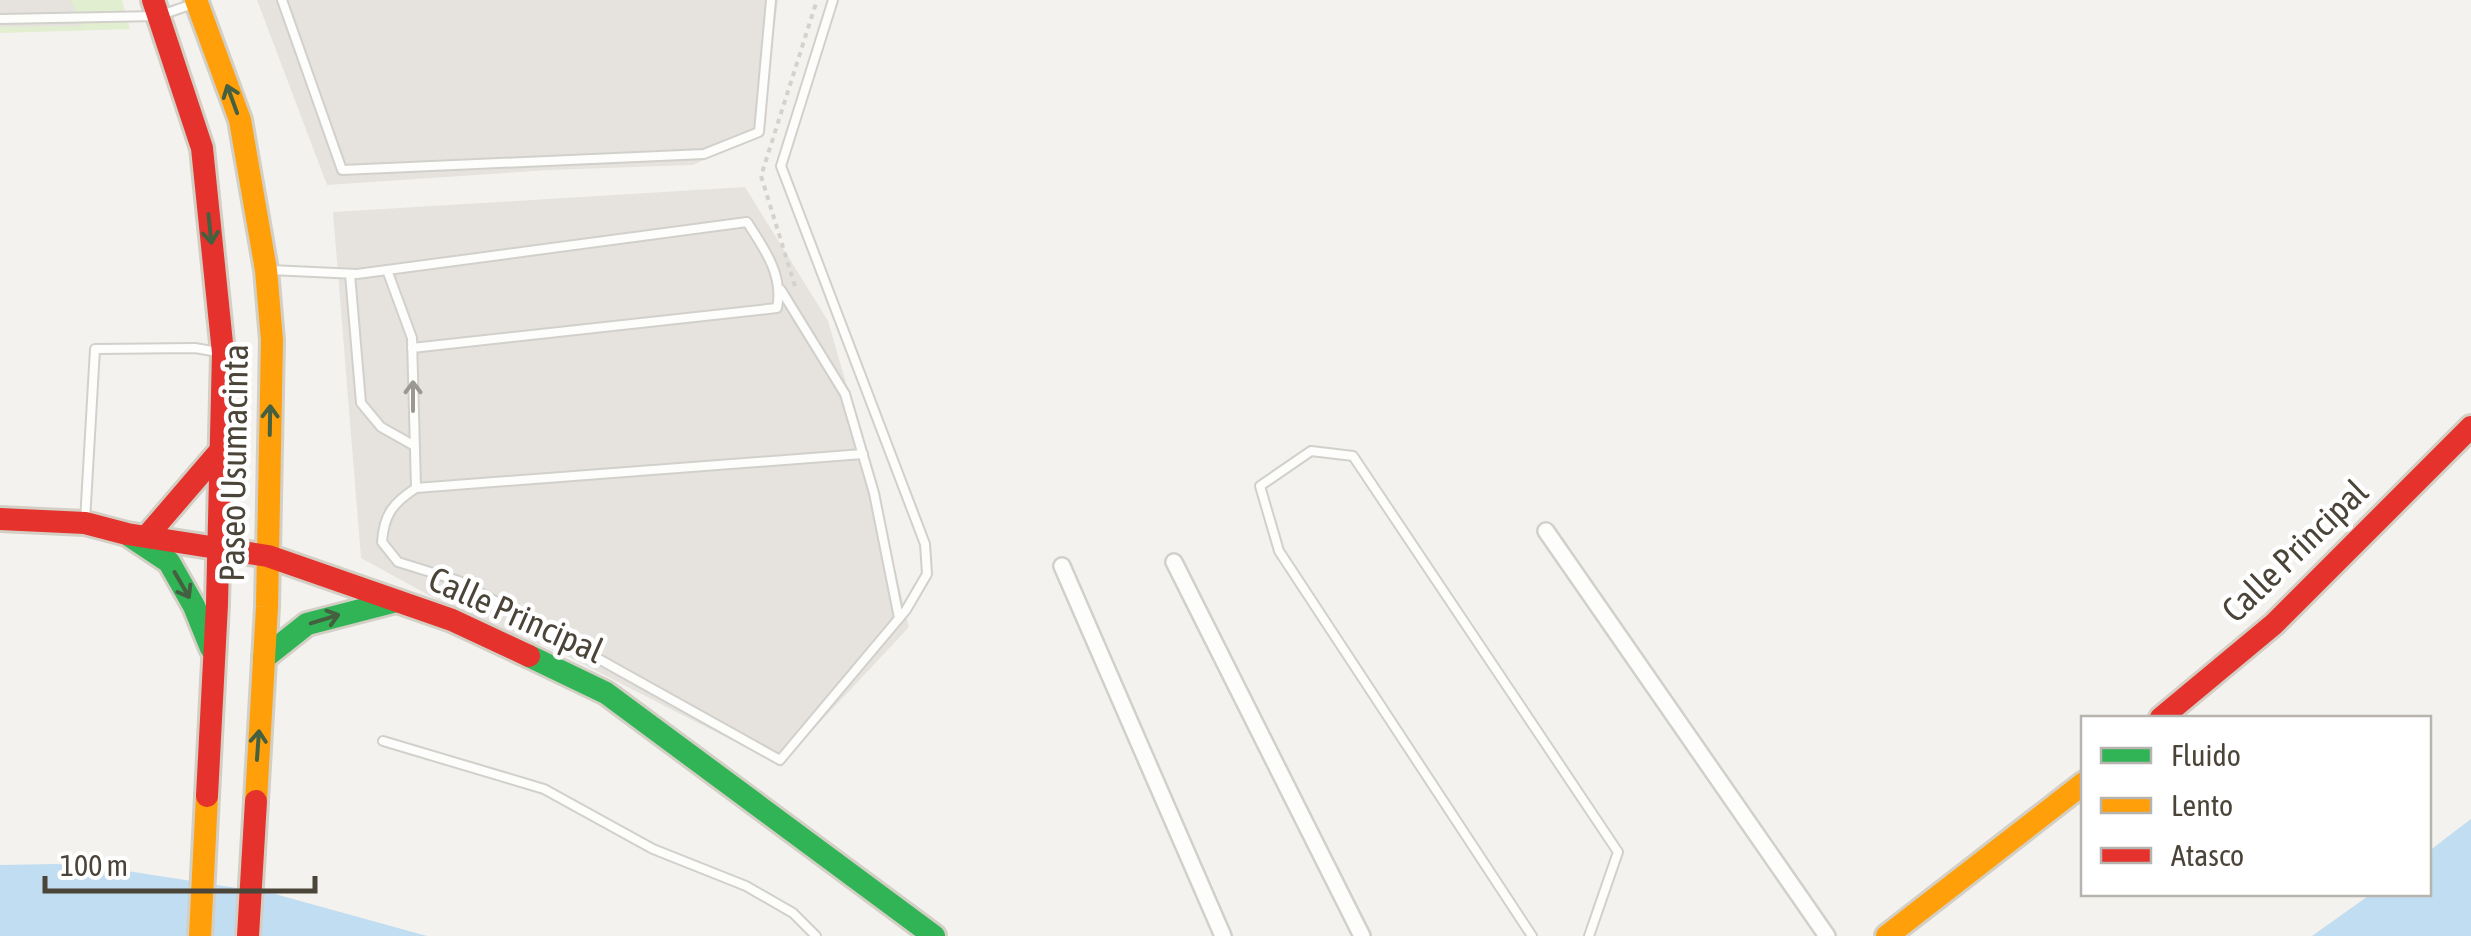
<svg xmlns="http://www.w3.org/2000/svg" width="2471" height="936" font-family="'Asap Condensed',sans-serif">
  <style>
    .green { fill: #e1eecf }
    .parking { fill: #e6e3df }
    .water { fill: #c0ddf1 }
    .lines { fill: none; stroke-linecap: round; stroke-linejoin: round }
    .lane-casing { stroke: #d2d0cb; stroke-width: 12 }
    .street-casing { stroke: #d2d0cb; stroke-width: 20 }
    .fast-casing { stroke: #d3cfc5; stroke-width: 28 }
    .slow-casing { stroke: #d3cfc5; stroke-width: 28 }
    .jam-casing { stroke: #d3cfc5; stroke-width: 28 }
    .path { stroke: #d3d2cc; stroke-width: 4; stroke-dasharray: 5 5; stroke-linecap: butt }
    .lane { stroke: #fdfdfc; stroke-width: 8 }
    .street { stroke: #fdfdfc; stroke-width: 15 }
    .fast { stroke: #30b455; stroke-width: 22 }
    .slow { stroke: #ff9f0a; stroke-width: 22 }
    .jam { stroke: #e5322d; stroke-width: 22 }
    .oneway { stroke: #446040 }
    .oneway2 { stroke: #9b9791 }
    .labels { text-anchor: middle; stroke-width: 9; stroke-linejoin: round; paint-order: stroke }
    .street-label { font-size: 35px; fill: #4b4439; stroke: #fff }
  </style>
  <rect width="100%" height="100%" fill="#f4f2ee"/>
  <polygon class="green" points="0,0 122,0 130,29 0,33"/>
  <g class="parking">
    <polygon points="0,0 71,0 82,26 0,27"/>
    <polygon points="257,0 778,0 761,134 693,165 549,170 327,185"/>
    <polygon points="745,187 828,321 867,455 909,627 780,765 571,658 452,608 361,558 333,212"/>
  </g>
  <g class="water">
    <polygon points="2471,819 2471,936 2312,936 2371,894 2428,894 2429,851"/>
    <polygon points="57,864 108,868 275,894 427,936 0,936 0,865"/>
  </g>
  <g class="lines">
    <g class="lane-casing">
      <g id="lane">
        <polyline points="282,0 342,170 704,154 759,132 771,0"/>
        <path d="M 833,0 L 781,166 L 925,544 L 927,574 L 906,610 L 780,760 L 459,581 L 398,562 L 382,542 C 384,514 393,503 416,488 L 863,454"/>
        <polyline points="0,19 158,16 193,4"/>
        <path d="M 270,270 L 357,274 L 747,222 C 764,248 784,276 777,308 L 412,348"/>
        <polyline points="387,270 412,338 416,488"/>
        <polyline points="350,274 361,403 381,427 413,445"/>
        <polyline points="781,290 845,394 874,493 899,618"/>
        <polyline points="85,521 95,349 195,348 218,352"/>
        <polyline points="383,741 544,789 653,849 746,886 793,913 816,936"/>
        <polyline points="1532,936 1279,551 1260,486 1311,451 1353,456 1618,852 1589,936"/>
      </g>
    </g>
    <g class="street-casing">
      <g id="street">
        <polyline points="1546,531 1827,936"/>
        <polyline points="1174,562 1362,936"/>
        <polyline points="1062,566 1223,936"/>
      </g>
    </g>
    <g class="fast-casing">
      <g id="fast">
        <polyline points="130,536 169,562 194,606 211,648"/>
        <polyline points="529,656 606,693 934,936"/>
        <polyline points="264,658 307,624 396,601"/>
      </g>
    </g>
    <g class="slow-casing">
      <g id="slow">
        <polyline points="196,0 240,120 266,270 272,340 267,607 256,801"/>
        <polyline points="200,936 207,796"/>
        <polyline points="1887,936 2084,783"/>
      </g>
    </g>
    <g class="jam-casing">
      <g id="jam">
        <polyline points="153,0 202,148 223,353 217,604 207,796"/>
        <polyline points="0,519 85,523 127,534 268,556 452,620 529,656"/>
        <polyline points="147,536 220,451"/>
        <polyline points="2161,718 2274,624 2471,427"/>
        <polyline points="248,936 256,801"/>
      </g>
    </g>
    <polyline class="path" points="795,286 761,176 817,0"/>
    <use href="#lane" class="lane"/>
    <use href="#street" class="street"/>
    <use href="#fast" class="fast"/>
    <use href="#slow" class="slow"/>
    <use href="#jam" class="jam"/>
  </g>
  <defs><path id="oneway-shaft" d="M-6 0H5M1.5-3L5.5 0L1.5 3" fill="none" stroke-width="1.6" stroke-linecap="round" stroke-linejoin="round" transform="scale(2.5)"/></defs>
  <g class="oneway">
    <use href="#oneway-shaft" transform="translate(232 99) rotate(-110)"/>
    <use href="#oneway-shaft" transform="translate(210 229) rotate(84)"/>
    <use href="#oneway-shaft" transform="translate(270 420) rotate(-89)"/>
    <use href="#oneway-shaft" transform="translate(182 585) rotate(60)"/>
    <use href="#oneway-shaft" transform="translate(325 619) rotate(-17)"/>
    <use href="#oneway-shaft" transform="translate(258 745) rotate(-86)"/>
  </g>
  <use class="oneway2" href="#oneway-shaft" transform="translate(413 396) rotate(-90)"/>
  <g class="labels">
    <g class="street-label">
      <text transform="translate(234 463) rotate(-89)" y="12">Paseo Usumacinta</text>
      <text transform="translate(2295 551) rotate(-44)" y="12">Calle Principal</text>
      <text transform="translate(516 615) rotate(24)" y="12">Calle Principal</text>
    </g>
  </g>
  <rect x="2081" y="716" width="350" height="180" fill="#ffffff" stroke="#b7b4b0" stroke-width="2.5"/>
  <rect x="2101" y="748" width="50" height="15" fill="#30b455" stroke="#b7b4b0" stroke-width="2.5"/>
  <text x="2171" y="766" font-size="30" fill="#4b4439">Fluido</text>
  <rect x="2101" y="798" width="50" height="15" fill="#ff9f0a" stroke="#b7b4b0" stroke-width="2.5"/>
  <text x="2171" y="816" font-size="30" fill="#4b4439">Lento</text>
  <rect x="2101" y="848" width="50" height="15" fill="#e5322d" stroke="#b7b4b0" stroke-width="2.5"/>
  <text x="2171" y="866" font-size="30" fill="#4b4439">Atasco</text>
  <path d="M45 876v15h270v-15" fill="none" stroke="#4b4439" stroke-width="5"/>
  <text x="60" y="876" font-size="30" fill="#4b4439" stroke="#ffffff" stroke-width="8" paint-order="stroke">100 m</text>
</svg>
